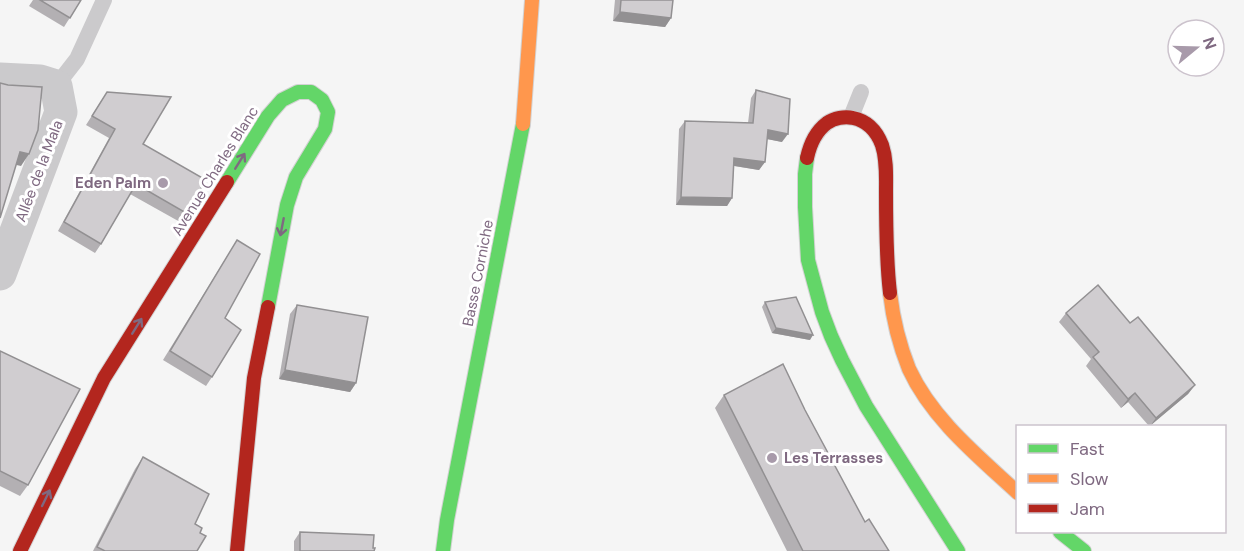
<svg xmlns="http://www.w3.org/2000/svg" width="1244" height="551" font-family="'DM Sans',sans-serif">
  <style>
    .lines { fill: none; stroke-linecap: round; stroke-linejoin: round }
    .fast-casing { stroke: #d3d2d3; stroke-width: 16 }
    .slow-casing { stroke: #d3d2d3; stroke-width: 16 }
    .jam-casing { stroke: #d3d2d3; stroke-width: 16 }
    .lane { stroke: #cbcacc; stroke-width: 16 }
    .street { stroke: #cbcacc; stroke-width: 33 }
    .fast { stroke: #63d668; stroke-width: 14 }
    .slow { stroke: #ff974d; stroke-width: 14 }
    .jam { stroke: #b3261e; stroke-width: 14 }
    .wall { fill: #b3b0b3 }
    .shaded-wall { fill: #929092 }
    .building { fill: #d0cdd0; stroke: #929092; stroke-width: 1.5 }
    .oneway { stroke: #7f6981 }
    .poi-dot { fill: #a89aaa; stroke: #fff; stroke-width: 2 }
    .labels { text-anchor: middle; stroke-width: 6; stroke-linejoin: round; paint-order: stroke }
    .street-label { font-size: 15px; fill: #7f6981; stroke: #fff }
    .poi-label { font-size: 15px; font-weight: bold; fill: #7f6981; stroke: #fff; text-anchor: end }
  </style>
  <rect width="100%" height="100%" fill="#f5f5f5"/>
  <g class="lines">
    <g class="fast-casing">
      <g id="fast">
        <polyline points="807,158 805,174 805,207 808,260 822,312 831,336 842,360 866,406 958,551"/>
        <polyline points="227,182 268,116 282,100 298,92 311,92 322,100 328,112 325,129 296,177 287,205 268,307"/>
        <polyline points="1060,532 1084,551"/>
        <polyline points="443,551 447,520 523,124"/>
      </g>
    </g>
    <g class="slow-casing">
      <g id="slow">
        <polyline points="523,124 532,0"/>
        <path d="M 890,293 C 893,319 899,344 909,369 C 932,419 978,456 1018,493"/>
      </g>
    </g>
    <g class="jam-casing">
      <g id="jam">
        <path d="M 807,158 C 810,144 815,132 827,123 C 834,118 845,116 853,118 C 868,121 877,132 882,145 C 887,160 886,176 886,191 C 886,225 886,259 890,293"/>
        <polyline points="20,551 104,378 227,182"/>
        <polyline points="237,551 254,378 268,307"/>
      </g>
    </g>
    <g class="lane">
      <polyline points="56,86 77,59 104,0"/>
      <polyline points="851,117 861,92"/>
    </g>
    <polyline class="street" points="0,79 40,81 56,86 61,112 0,274"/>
    <use href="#fast" class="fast"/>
    <use href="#slow" class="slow"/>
    <use href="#jam" class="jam"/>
  </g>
  <g class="wall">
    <polygon points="33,0 81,0 64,27 29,6"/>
    <polygon points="615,0 673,0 671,18 665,27 613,21"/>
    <polygon points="756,90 782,142 767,139 765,162 759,170 734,166 732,198 727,206 676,205 679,129 685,121 748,123 751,98"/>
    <polygon points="107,92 143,144 186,213 180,222 130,194 101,244 95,253 58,231 109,138 86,125"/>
    <polygon points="237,240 225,318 212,377 206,386 163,360"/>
    <polygon points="765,302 810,340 772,333 762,307"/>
    <polygon points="297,305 356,383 350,392 279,379 290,314"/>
    <polygon points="1066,313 1130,323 1195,385 1188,394 1149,426 1128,402 1121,408 1086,366 1091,359 1059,322"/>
    <polygon points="0,351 28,485 20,496 0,486"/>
    <polygon points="724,395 805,410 865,522 889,551 787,551 715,408"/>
    <polygon points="143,457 195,524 200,533 197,551 93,551 135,469"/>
    <polygon points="300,532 373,548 374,551 294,551 294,541"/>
  </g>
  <g class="shaded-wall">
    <polygon points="620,12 671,18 665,27 613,21"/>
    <polygon points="768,130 788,134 782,142 762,138"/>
    <polygon points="20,152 29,154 21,166 12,164"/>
    <polygon points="734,158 765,162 759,170 729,165"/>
    <polygon points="681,197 732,198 727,206 676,205"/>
    <polygon points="776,328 813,335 810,340 772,333"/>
    <polygon points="285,370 356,383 350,392 279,379"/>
    <polygon points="1195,385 1188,394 1150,426 1156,418"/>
    <polygon points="1135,393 1128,402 1121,408 1128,399"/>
  </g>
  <g class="building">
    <polygon points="40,0 81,0 70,18"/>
    <polygon points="621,0 673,0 671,18 620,12"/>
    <polygon points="0,83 8,85 42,87 38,130 29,154 20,152 0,218"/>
    <polygon points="756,90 790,99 788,134 768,130 765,162 734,158 732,198 681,197 685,121 753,123"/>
    <polygon points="107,92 171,97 143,144 206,180 186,213 136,184 101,244 64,222 115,129 92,116"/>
    <polygon points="237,240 260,254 225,318 241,330 212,377 170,351"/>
    <polygon points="1098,285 1130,323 1138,317 1195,385 1156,418 1135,393 1128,399 1093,357 1099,352 1066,313"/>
    <polygon points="796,297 813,335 776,328 765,302"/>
    <polygon points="297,305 368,317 356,383 285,370"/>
    <polygon points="0,351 80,389 28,485 0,471"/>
    <polygon points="783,364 805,410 865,522 869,519 889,551 803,551 724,395"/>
    <polygon points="143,457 209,494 195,524 202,528 200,533 206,536 197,551 105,551 97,547"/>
    <polygon points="300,532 374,535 373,548 375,548 374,551 300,551"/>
  </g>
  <defs><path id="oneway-shaft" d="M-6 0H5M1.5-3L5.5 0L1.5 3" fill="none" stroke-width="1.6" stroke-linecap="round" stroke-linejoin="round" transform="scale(1.5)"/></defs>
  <g class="oneway">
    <use href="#oneway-shaft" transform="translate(240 161) rotate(-58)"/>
    <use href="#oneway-shaft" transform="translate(282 227) rotate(101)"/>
    <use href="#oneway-shaft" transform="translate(137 326) rotate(-58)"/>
    <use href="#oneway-shaft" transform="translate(46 498) rotate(-64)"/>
  </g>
  <g class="poi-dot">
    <circle cx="163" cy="183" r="6"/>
    <circle cx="772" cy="458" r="6"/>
  </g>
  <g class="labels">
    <g class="street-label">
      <text transform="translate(39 171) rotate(-69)" y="5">Allée de la Mala</text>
      <text transform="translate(215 171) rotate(-58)" y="5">Avenue Charles Blanc</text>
      <text transform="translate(478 273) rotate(-79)" y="5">Basse Corniche</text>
    </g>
    <g class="poi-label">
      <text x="151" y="188">Eden Palm</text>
      <text x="784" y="463" text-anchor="start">Les Terrasses</text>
    </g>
  </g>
  <rect x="1016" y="425" width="210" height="108" fill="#ffffff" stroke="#ccc3cd" stroke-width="1.5"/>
  <rect x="1028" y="444" width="30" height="9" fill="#63d668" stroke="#ccc3cd" stroke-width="1.5"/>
  <text x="1070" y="455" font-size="18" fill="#7f6981">Fast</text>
  <rect x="1028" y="474" width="30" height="9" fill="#ff974d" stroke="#ccc3cd" stroke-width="1.5"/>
  <text x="1070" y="485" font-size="18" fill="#7f6981">Slow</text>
  <rect x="1028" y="504" width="30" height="9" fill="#b3261e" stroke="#ccc3cd" stroke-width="1.5"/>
  <text x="1070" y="515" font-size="18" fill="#7f6981">Jam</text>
  <g transform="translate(1196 48) rotate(71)"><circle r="28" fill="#ffffff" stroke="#ccc3cd" stroke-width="1.5"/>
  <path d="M0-4.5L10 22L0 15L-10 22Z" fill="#a89aaa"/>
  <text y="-9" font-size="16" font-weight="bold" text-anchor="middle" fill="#7f6981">N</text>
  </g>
</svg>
